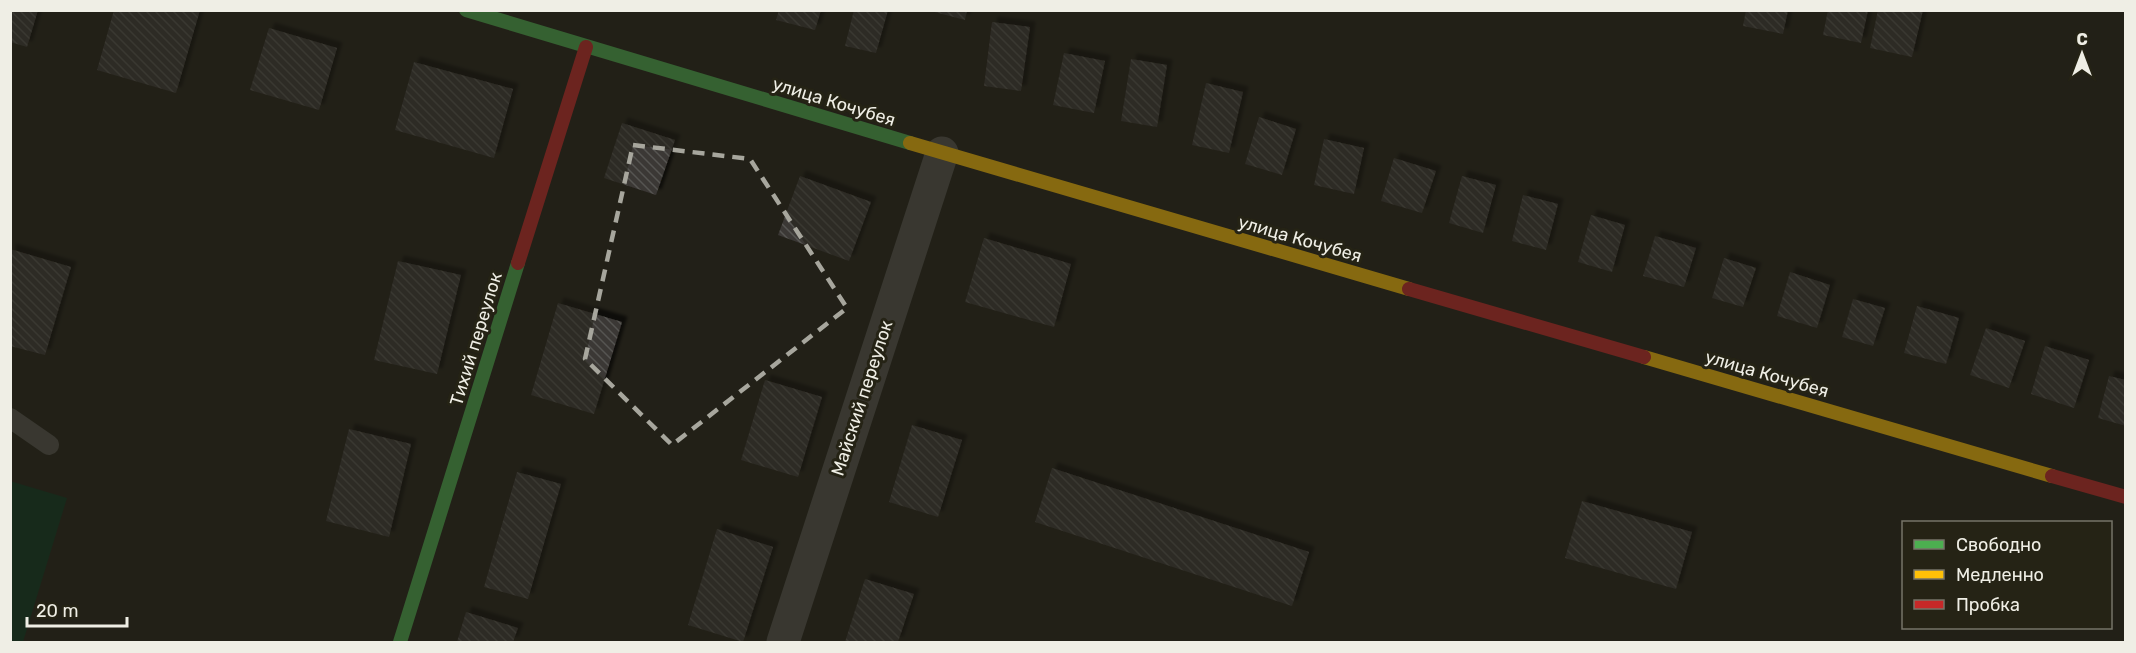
<svg xmlns="http://www.w3.org/2000/svg" width="2136" height="653" font-family="Rubik,sans-serif">
  <style>
    .park { fill: #0b351f }
    .building { fill: url(#building-back-hatch); filter: url(#shadow) }
    .lines { fill: none; stroke-linecap: round; stroke-linejoin: round }
    .lane { stroke: #54534e; stroke-width: 20 }
    .street { stroke: #54534e; stroke-width: 33 }
    .fast { stroke: #4caf50; stroke-width: 14 }
    .slow { stroke: #ffc107; stroke-width: 14 }
    .jam { stroke: #c62828; stroke-width: 14 }
    .marked { fill: none; stroke: #a7a69d; stroke-width: 4.5; stroke-dasharray: 12 8; stroke-linejoin: round }
    .labels { text-anchor: middle; stroke-width: 6; stroke-linejoin: round; paint-order: stroke }
    .street-label { font-size: 18px; fill: #efeee5; stroke: #252315 }
  </style>
  <defs>
    <pattern id="building-back-hatch" width="6" height="6" patternUnits="userSpaceOnUse" patternTransform="scale(1.5)"><rect width="6" height="6" fill="#3a3734"/><path d="M-1 5l2 2M0 0l6 6M5-1l2 2" fill="none" stroke="#575451"/></pattern>
    <filter id="shadow"><feDropShadow dx="5.5" dy="-5.5" stdDeviation="1.5" flood-color="#0009"/></filter>
  </defs>
  <rect width="100%" height="100%" fill="#222018"/>
  <polygon class="park" points="10,481 67,498 23,642 11,642"/>
  <g class="building">
    <polygon points="10,10 38,10 27,47 10,42"/>
    <polygon points="114,10 200,10 176,93 97,70"/>
    <polygon points="779,10 821,10 815,30 776,20"/>
    <polygon points="854,10 888,10 876,53 845,46"/>
    <polygon points="927,10 967,10 965,20"/>
    <polygon points="1746,10 1788,10 1783,34 1743,26"/>
    <polygon points="1828,10 1868,10 1861,43 1823,35"/>
    <polygon points="1878,10 1923,10 1912,57 1870,48"/>
    <polygon points="992,22 1030,27 1021,91 984,86"/>
    <polygon points="269,28 337,48 319,110 250,90"/>
    <polygon points="1064,53 1105,61 1094,113 1053,105"/>
    <polygon points="1131,59 1167,65 1157,127 1121,121"/>
    <polygon points="414,62 513,89 494,158 395,130"/>
    <polygon points="1206,83 1243,92 1229,153 1192,145"/>
    <polygon points="1259,117 1296,129 1282,175 1245,164"/>
    <polygon points="622,123 675,140 656,195 604,178"/>
    <polygon points="1324,139 1364,148 1354,194 1314,185"/>
    <polygon points="1394,158 1436,171 1422,213 1381,201"/>
    <polygon points="800,176 871,202 849,261 778,235"/>
    <polygon points="1462,176 1496,185 1483,233 1449,223"/>
    <polygon points="1523,195 1558,204 1546,250 1512,241"/>
    <polygon points="1591,215 1625,225 1612,272 1578,262"/>
    <polygon points="1655,236 1696,248 1684,287 1643,276"/>
    <polygon points="984,238 1071,264 1054,327 965,302"/>
    <polygon points="10,249 71,267 45,355 10,346"/>
    <polygon points="1724,258 1756,268 1743,307 1712,298"/>
    <polygon points="398,261 461,275 437,374 374,360"/>
    <polygon points="1790,272 1830,285 1817,328 1777,316"/>
    <polygon points="1853,299 1885,308 1873,346 1842,337"/>
    <polygon points="558,303 622,322 594,414 531,395"/>
    <polygon points="1917,306 1959,318 1946,364 1904,353"/>
    <polygon points="1986,328 2025,341 2009,388 1970,375"/>
    <polygon points="2045,346 2089,360 2074,408 2031,394"/>
    <polygon points="2109,376 2126,380 2126,426 2098,418"/>
    <polygon points="765,380 822,397 798,477 741,460"/>
    <polygon points="912,425 962,440 938,517 889,502"/>
    <polygon points="349,429 411,444 389,537 326,521"/>
    <polygon points="1052,468 1309,552 1292,606 1035,522"/>
    <polygon points="517,472 561,484 528,599 484,587"/>
    <polygon points="1582,501 1692,532 1676,589 1565,558"/>
    <polygon points="717,529 773,547 743,642 688,625"/>
    <polygon points="865,579 914,594 898,642 845,642"/>
    <polygon points="466,612 518,628 513,642 457,642"/>
  </g>
  <g class="lines">
    <polyline class="lane" points="10,418 49,445"/>
    <polyline class="street" points="783,642 942,153"/>
    <g class="fast">
      <polyline points="466,10 910,143"/>
      <polyline points="400,642 518,263"/>
    </g>
    <g class="slow">
      <polyline points="910,143 1409,289"/>
      <polyline points="1644,357 2052,476"/>
    </g>
    <g class="jam">
      <polyline points="518,263 586,47"/>
      <polyline points="1409,289 1644,357"/>
      <polyline points="2052,476 2126,497"/>
    </g>
  </g>
  <path d="M0 0H2136V653H0ZM 633,145 L 750,159 L 847,308 L 672,445 L 585,359 Z" fill="#222018" fill-opacity=".55" fill-rule="evenodd"/>
  <path class="marked" d="M 633,145 L 750,159 L 847,308 L 672,445 L 585,359 Z"/>
  <g class="labels">
    <g class="street-label">
      <text transform="translate(834 102) rotate(17)" y="6">улица Кочубея</text>
      <text transform="translate(1300 239) rotate(16)" y="6">улица Кочубея</text>
      <text transform="translate(476 339) rotate(-73)" y="6">Тихий переулок</text>
      <text transform="translate(1767 374) rotate(16)" y="6">улица Кочубея</text>
      <text transform="translate(862 398) rotate(-72)" y="6">Майский переулок</text>
    </g>
  </g>
  <rect width="2136" height="653" fill="none" stroke="#efeee5" stroke-width="24"/>
  <rect x="1902" y="521" width="210" height="108" fill="#252315" stroke="#767468" stroke-width="1.5"/>
  <rect x="1914" y="540" width="30" height="9" fill="#4caf50" stroke="#767468" stroke-width="1.5"/>
  <text x="1956" y="551" font-size="18" fill="#efeee5">Свободно</text>
  <rect x="1914" y="570" width="30" height="9" fill="#ffc107" stroke="#767468" stroke-width="1.5"/>
  <text x="1956" y="581" font-size="18" fill="#efeee5">Медленно</text>
  <rect x="1914" y="600" width="30" height="9" fill="#c62828" stroke="#767468" stroke-width="1.5"/>
  <text x="1956" y="611" font-size="18" fill="#efeee5">Пробка</text>
  <g transform="translate(2082 54)" stroke="#252315" stroke-width="4.5" paint-order="stroke">
  <path d="M0-4.5L10 22L0 15L-10 22Z" fill="#efeee5"/>
  <text y="-9" font-size="16" font-weight="bold" text-anchor="middle" fill="#efeee5">С</text>
  </g>
  <path d="M27 617v9h100v-9" fill="none" stroke="#efeee5" stroke-width="3"/>
  <text x="36" y="617" font-size="18" fill="#efeee5" stroke="#252315" stroke-width="4.5" paint-order="stroke">20 m</text>
</svg>
